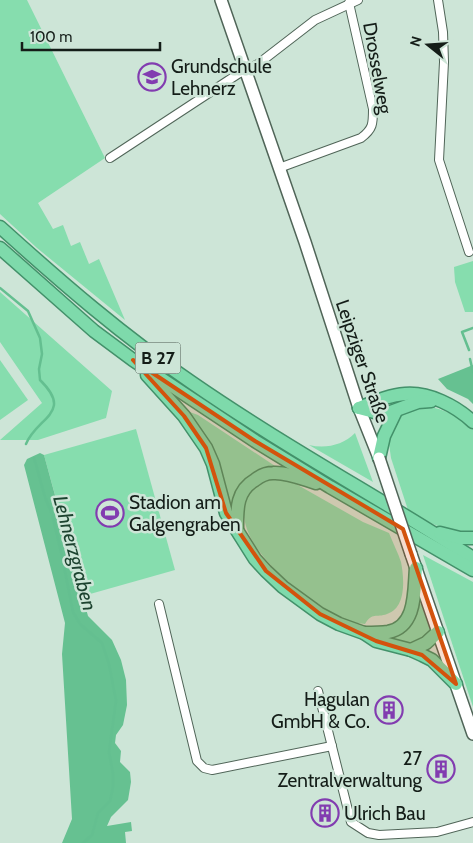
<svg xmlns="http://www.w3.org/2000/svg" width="473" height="843" font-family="Cabin,sans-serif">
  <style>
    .green { fill: #86ddae }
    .forest { fill: #66c191 }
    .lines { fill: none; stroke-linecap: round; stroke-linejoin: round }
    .stream { stroke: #64bf90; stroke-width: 2.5 }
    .minor-casing { stroke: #506558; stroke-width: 10 }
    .secondary-casing { stroke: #506558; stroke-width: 14 }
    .trunk-casing { stroke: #43916a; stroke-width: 15 }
    .minor { stroke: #fff; stroke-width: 8 }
    .secondary { stroke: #fff; stroke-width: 11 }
    .trunk { stroke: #7edaab; stroke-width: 12 }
    .secondary-bridge-casing { stroke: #506558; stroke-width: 14; stroke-linecap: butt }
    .secondary-bridge { stroke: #fff; stroke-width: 11 }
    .marked { fill: #d3530d; fill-opacity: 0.2; stroke: #d3530d; stroke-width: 4; stroke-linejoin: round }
    .labels { text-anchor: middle; stroke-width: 5; stroke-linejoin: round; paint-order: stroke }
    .shield { fill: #cde5d7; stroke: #4c5951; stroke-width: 1 }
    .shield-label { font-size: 18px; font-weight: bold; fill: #141d18 }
    .poi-label { font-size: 19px; fill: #141d18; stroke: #cde5d7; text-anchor: start }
    .street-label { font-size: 19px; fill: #141d18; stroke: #cde5d7 }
    .water-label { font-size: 20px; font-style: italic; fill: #1c432f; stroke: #cde5d7 }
  </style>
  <rect width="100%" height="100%" fill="#cde5d7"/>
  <g class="green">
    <polygon points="0,0 27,0 105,158 38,203 53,229 63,225 71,246 80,242 89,264 99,259 125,320 37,248 0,214"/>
    <polygon points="473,261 473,312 465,312 455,282 454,267"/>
    <polygon points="0,292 112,391 106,418 38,440 0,440 42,403 0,342"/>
    <polygon points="0,360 28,400 0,420"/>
    <path d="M 425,406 C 445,409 458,416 473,429 L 473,534 C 442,530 434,526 408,510 L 391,458 L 389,444 L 389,437 L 401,413 Z"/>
    <polygon points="187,411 198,415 278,468 271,469 232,511"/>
    <polygon points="136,429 175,570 83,596 44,455"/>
    <path d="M 355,433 L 373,482 L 309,445 C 326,449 343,445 355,433 Z"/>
    <path d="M 278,478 L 296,484 L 363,522 L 389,533 C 393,543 398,553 401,562 C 404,577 407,608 387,614 C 376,618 372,612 365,624 C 360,623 354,623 350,621 C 313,607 230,546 246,501 C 251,485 262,480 278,478 Z"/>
    <polygon points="423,555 473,582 473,707"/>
    <polygon points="421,604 431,631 418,642 409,643 399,642 379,636 418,605"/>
  </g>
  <g class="forest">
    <polygon points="473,365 473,404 468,399 447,389 438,379"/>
    <polygon points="40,453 44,455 88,616 112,640 121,660 126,680 127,705 123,725 116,735 115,743 121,751 120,762 130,772 131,782 128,800 111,817 107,826 131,822 132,831 125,832 126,843 62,843 72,819 62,654 65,623 24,465 27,459"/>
  </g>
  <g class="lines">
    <g class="stream">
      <path d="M 0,288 L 28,311 L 40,338 L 42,354 L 39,369 L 40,380 C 74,413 37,417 26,444"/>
      <polyline points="469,350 462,332 473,328"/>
      <polyline points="470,359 473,372"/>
      <polyline points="34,458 45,497 52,514 62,556 73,612 80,624 102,643 109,664 116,701 109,752 113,774 113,787 110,801 98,813 92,835 83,843"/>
    </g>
    <g class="minor-casing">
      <g id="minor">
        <polyline points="438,0 443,32 444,62 439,160 469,252"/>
        <polyline points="110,158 238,74 258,64 315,20 358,0"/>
        <path d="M 279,168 L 361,138 C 373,129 373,124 373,109 L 349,3"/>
        <polyline points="159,604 197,761 204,768 212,770 332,746"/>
        <polyline points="318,691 351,822 368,833 379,835 437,832 473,822"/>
      </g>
    </g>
    <g class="secondary-casing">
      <g id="secondary">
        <polyline points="221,0 305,242 359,408 379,458"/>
        <polyline points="411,554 473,734"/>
      </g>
    </g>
    <g class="trunk-casing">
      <g id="trunk">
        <path d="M 0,227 C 61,282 123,336 191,382 C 282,445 380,498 473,558"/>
        <polyline points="0,248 94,331 133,360 255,441 330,487 473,570"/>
        <polyline points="147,375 184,416 206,448 213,464 226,513 255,559 266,571 283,587 320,614 339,624 364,633 376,641 411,650 422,655 432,660 456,684"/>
        <path d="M 359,408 C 374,402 389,395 405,394 C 429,392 456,406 473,422"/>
        <polyline points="359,408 378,413 388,413 418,402 431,401"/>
        <polyline points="379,458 384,436 396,411"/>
        <path d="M 237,529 C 237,510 236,491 255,480 C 260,476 267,473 273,473 C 287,472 303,479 316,483"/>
        <polyline points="440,533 460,538 473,538"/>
        <path d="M 364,633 C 372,633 380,633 388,632 C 417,627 414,590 416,568"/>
        <polyline points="411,650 426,643 438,632"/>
      </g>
    </g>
    <use href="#minor" class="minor"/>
    <use href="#secondary" class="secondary"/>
    <use href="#trunk" class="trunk"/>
    <g class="secondary-bridge-casing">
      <polyline id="secondary-bridge" points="379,458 411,554"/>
    </g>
    <use href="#secondary-bridge" class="secondary-bridge"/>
  </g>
  <path class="marked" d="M 133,360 L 255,441 L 403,529 L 456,684 L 422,655 L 376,641 L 320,614 L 266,571 L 226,513 L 206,448 L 184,416 Z"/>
  <defs>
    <g id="school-ring" transform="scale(1.4375)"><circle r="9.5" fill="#cde5d7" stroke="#823cb0" stroke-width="1.5"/><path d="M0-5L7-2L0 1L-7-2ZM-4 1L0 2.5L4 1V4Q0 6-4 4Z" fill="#823cb0"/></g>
    <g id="stadium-ring" transform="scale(1.4375)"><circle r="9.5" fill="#cde5d7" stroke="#823cb0" stroke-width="1.5"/><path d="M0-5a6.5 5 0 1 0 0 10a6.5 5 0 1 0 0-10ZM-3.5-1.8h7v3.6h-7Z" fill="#823cb0"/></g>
    <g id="building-ring" transform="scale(1.4375)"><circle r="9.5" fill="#cde5d7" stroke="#823cb0" stroke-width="1.5"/><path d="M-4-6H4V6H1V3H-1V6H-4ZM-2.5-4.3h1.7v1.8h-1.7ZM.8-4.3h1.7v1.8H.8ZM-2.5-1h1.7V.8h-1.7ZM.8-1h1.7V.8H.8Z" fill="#823cb0"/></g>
  </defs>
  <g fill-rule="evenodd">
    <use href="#school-ring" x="152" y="77"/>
    <use href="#stadium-ring" x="110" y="513"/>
    <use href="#building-ring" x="389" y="710"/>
    <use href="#building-ring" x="441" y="769"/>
    <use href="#building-ring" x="325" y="813"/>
  </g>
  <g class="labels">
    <rect class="shield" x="135.5" y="342.5" width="45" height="31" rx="4"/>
    <g class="shield-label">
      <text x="158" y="364">B 27</text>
    </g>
    <g class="poi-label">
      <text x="171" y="73">Grundschule<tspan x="171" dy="22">Lehnerz</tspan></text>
      <text x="129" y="509">Stadion am<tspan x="129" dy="22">Galgengraben</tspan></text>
      <text x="370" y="706" text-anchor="end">Hagulan<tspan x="370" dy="22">GmbH &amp; Co.</tspan></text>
      <text x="422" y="765" text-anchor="end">27<tspan x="422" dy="22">Zentralverwaltung</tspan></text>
      <text x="344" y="820">Ulrich Bau</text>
    </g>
    <g class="street-label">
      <text transform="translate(378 68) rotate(80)" y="7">Drosselweg</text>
      <text transform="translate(363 361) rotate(71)" y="7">Leipziger Straße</text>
    </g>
    <g class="water-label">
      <text transform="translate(75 553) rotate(75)" y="7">Lehnerzgraben</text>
    </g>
  </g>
  <g transform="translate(428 45) rotate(287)" stroke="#cde5d7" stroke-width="4" paint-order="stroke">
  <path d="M0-4L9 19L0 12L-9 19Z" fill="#141d18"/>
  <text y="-8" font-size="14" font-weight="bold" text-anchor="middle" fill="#141d18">N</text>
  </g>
  <path d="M22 42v8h138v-8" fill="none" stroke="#141d18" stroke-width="2.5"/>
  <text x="30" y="42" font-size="15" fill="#141d18" stroke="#cde5d7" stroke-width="4" paint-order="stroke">100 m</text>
</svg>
